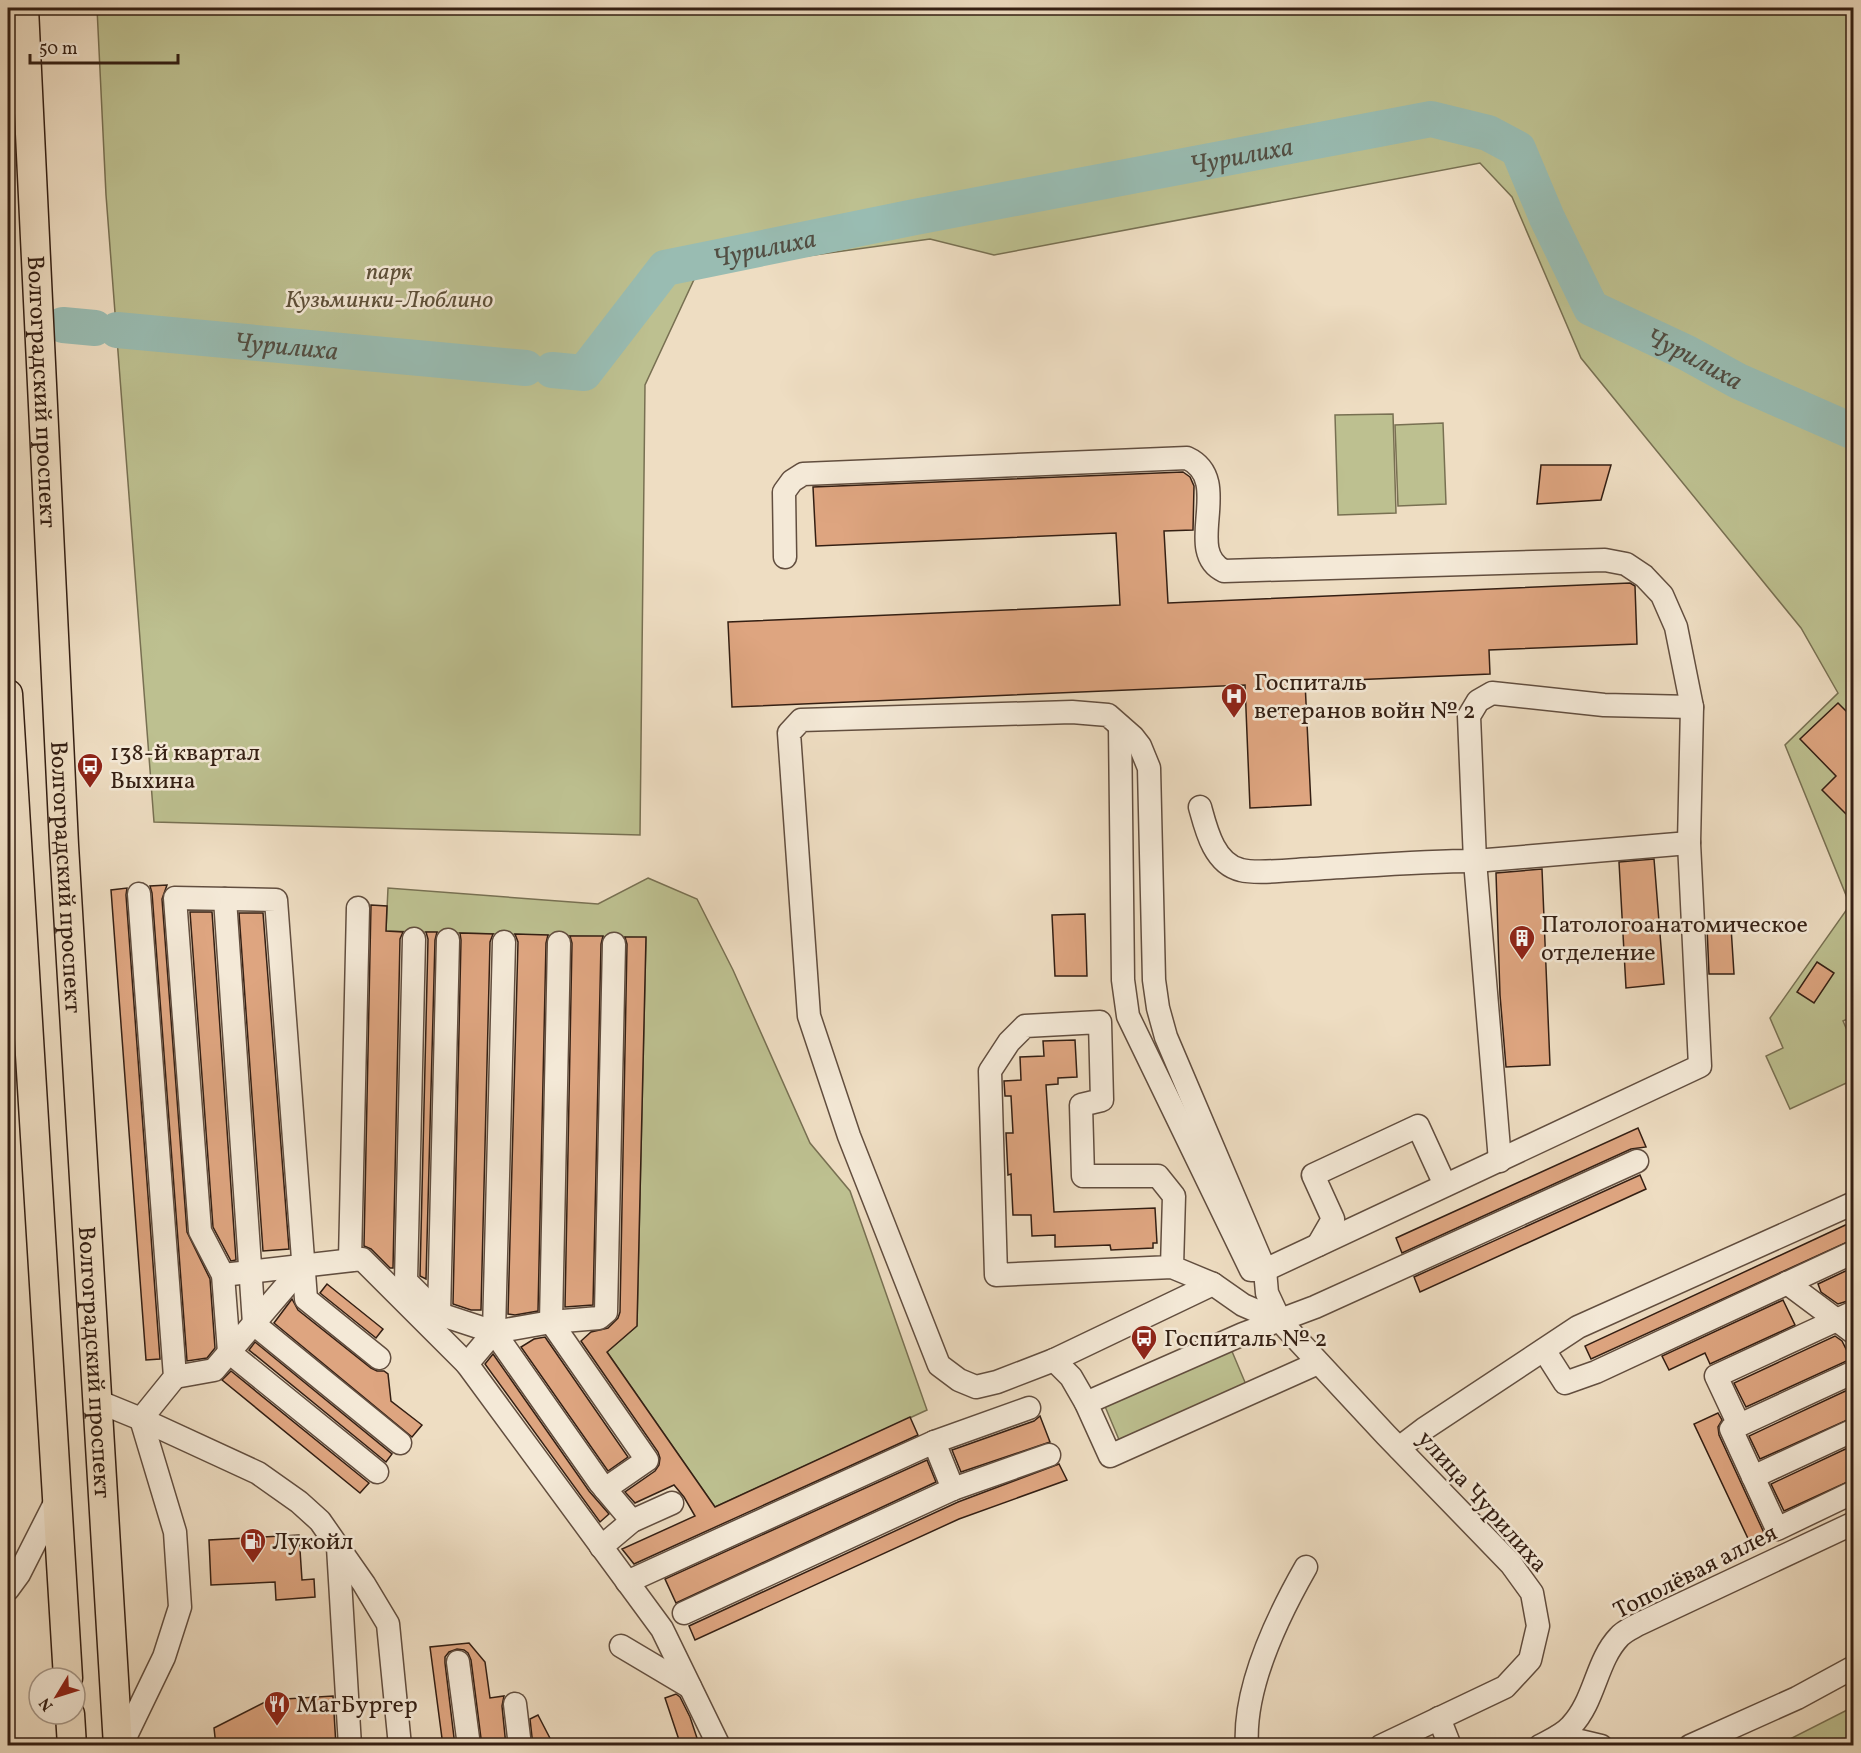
<svg xmlns="http://www.w3.org/2000/svg" width="1861" height="1753" font-family="Vollkorn,serif">
  <style>
    .green { fill: #bdc090; stroke: #787052; stroke-width: 1.5 }
    .lines { fill: none; stroke-linecap: round; stroke-linejoin: round }
    .river { stroke: #99bcb2; stroke-width: 36 }
    .building { fill: #dea580; stroke: #341f13; stroke-width: 1.5 }
    .minor-casing { stroke: #624e3f; stroke-width: 25 }
    .major-casing { stroke: #341f13; stroke-width: 31 }
    .minor { stroke: #f4e9d7; stroke-width: 22 }
    .major { stroke: #eeddc2; stroke-width: 28 }
    .labels { text-anchor: middle; stroke-width: 5; stroke-linejoin: round; paint-order: stroke }
    .park-label { font-size: 24px; font-style: italic; fill: #5d4f38; stroke: #f4e9d7 }
    .street-label { font-size: 24px; fill: #341f13; stroke: #f4e9d7 }
    .poi-label { font-size: 24px; fill: #341f13; stroke: #f4e9d7; text-anchor: start }
    .water-label { font-size: 26px; font-style: italic; fill: #524e43; stroke: #f4e9d7 }
  </style>
  <rect width="100%" height="100%" fill="#eeddc2"/>
  <filter id="stains"><feTurbulence type="fractalNoise" baseFrequency=".00333" numOctaves="4"/><feColorMatrix values="0 0 0 0 .2 0 0 0 0 .09 0 0 0 0 .02 0 0 0 .5 -.17"/></filter>
  <radialGradient id="worn" r=".72"><stop offset=".6" stop-color="#630" stop-opacity="0"/><stop offset="1" stop-color="#630" stop-opacity=".3"/></radialGradient>
  <g class="green">
    <polygon points="97,8 1853,8 1854,1016 1843,1021 1853,1044 1853,1080 1790,1109 1766,1056 1783,1048 1770,1018 1850,905 1785,745 1838,693 1801,628 1581,358 1512,197 1480,163 994,255 930,239 698,271 645,385 640,835 154,822 106,195"/>
    <polygon points="1393,414 1396,513 1338,515 1335,415"/>
    <polygon points="1443,423 1446,504 1398,506 1395,425"/>
    <polygon points="648,878 697,899 733,970 810,1143 850,1191 927,1410 715,1507 607,1352 637,1326 646,938 386,931 388,888 598,904"/>
    <polygon points="1231,1349 1247,1387 1120,1442 1104,1404"/>
    <polygon points="1853,1707 1853,1745 1778,1745"/>
  </g>
  <g class="lines">
    <g class="river">
      <polyline points="63,325 95,328"/>
      <path id="s1" d="M 117,330 L 526,368"/>
      <path id="s2" d="M 552,370 L 584,373 L 665,268 L 915,217 L 1431,119 L 1488,133 L 1518,149 L 1547,218 L 1591,308 L 1687,353 L 1738,381 L 1854,432"/>
    </g>
  </g>
  <g class="building">
    <polygon points="1541,465 1611,465 1601,500 1537,504"/>
    <polygon points="1183,472 1190,477 1194,486 1193,530 1164,531 1168,603 1630,583 1635,586 1637,644 1489,650 1490,674 1305,682 1311,805 1250,808 1245,685 732,707 728,622 1120,605 1116,533 816,546 813,487"/>
    <polygon points="1838,703 1854,719 1854,822 1822,790 1836,776 1800,739"/>
    <polygon points="1654,859 1664,984 1626,988 1619,862"/>
    <polygon points="1542,869 1550,1065 1506,1067 1500,995 1496,873"/>
    <polygon points="167,885 162,899 187,1232 210,1279 215,1348 207,1358 187,1361 152,893 150,886"/>
    <polygon points="127,888 126,895 160,1359 146,1360 111,890"/>
    <polygon points="371,905 387,906 386,931 403,932 400,939 393,1268 390,1268 371,1249 364,1246"/>
    <polygon points="190,912 212,912 236,1260 231,1261 213,1227"/>
    <polygon points="239,913 263,913 289,1249 263,1251"/>
    <polygon points="1085,914 1087,976 1055,976 1052,915"/>
    <polygon points="1707,927 1731,927 1734,974 1709,974"/>
    <polygon points="426,932 437,932 435,940 426,1279 420,1276 428,939"/>
    <polygon points="460,933 493,934 490,942 481,1310 471,1310 453,1304 461,940"/>
    <polygon points="515,934 548,935 546,943 538,1311 515,1315 508,1314 518,942"/>
    <polygon points="570,936 603,936 601,944 593,1305 565,1307 572,943"/>
    <polygon points="625,937 646,937 637,1326 607,1352 715,1507 910,1417 918,1435 634,1564 622,1549 695,1516 684,1497 674,1485 635,1503 625,1492 655,1471 659,1465 660,1458 658,1452 581,1341 591,1332 608,1328 618,1318 620,1312 627,944"/>
    <polygon points="1817,962 1834,973 1814,1003 1797,992"/>
    <polygon points="1075,1040 1077,1077 1058,1078 1058,1084 1046,1085 1054,1212 1155,1208 1157,1243 1153,1243 1153,1248 1111,1250 1110,1245 1055,1247 1055,1235 1032,1236 1031,1215 1013,1215 1011,1174 1008,1175 1006,1133 1013,1133 1011,1096 1005,1096 1004,1081 1021,1080 1020,1057 1044,1056 1043,1041"/>
    <polygon points="1638,1128 1646,1147 1631,1149 1402,1253 1396,1238"/>
    <polygon points="1640,1175 1646,1189 1420,1292 1414,1277"/>
    <polygon points="1854,1221 1854,1239 1591,1359 1585,1346"/>
    <polygon points="1854,1267 1854,1299 1838,1304 1821,1292 1818,1284"/>
    <polygon points="327,1284 383,1329 376,1338 320,1293"/>
    <polygon points="292,1299 298,1310 371,1368 377,1371 384,1371 388,1374 391,1401 422,1425 412,1437 274,1323"/>
    <polygon points="1783,1300 1795,1325 1710,1364 1705,1353 1669,1370 1662,1356"/>
    <polygon points="1835,1336 1842,1341 1851,1359 1746,1407 1734,1383"/>
    <polygon points="545,1337 628,1457 608,1471 521,1347 534,1339"/>
    <polygon points="255,1342 392,1454 386,1462 249,1350"/>
    <polygon points="493,1354 589,1491 609,1514 600,1522 485,1364"/>
    <polygon points="231,1371 369,1483 360,1493 222,1380"/>
    <polygon points="1854,1387 1854,1417 1760,1459 1749,1436"/>
    <polygon points="1718,1413 1722,1420 1718,1427 1719,1435 1765,1535 1769,1540 1752,1547 1694,1424"/>
    <polygon points="1040,1416 1050,1442 961,1472 952,1450 1034,1421"/>
    <polygon points="1854,1445 1854,1479 1784,1511 1771,1484"/>
    <polygon points="927,1460 936,1482 676,1603 665,1579"/>
    <polygon points="1059,1464 1067,1480 959,1519 695,1640 689,1626 958,1502"/>
    <polygon points="299,1535 302,1580 314,1579 315,1597 276,1600 275,1582 211,1585 209,1540"/>
    <polygon points="469,1643 485,1662 490,1698 504,1696 502,1706 506,1746 482,1746 471,1660 468,1653 464,1650 457,1649 449,1652 445,1657 445,1663 455,1746 443,1746 430,1647"/>
    <polygon points="676,1694 680,1697 690,1717 698,1741 684,1746 681,1746 665,1698"/>
    <polygon points="333,1696 336,1746 216,1746 214,1728 269,1700"/>
    <polygon points="538,1715 554,1746 533,1746 530,1719"/>
  </g>
  <g class="lines">
    <g class="minor-casing">
      <g id="minor">
        <path d="M 785,557 L 784,492 L 792,481 L 803,474 L 1187,458 C 1235,480 1182,551 1224,571 L 1605,560 L 1626,564 L 1644,576 L 1662,595 L 1676,627 L 1692,707 L 1689,843 L 1700,1066 L 1265,1270 L 1251,1270 L 1128,1016 L 1123,980 L 1120,726"/>
        <path d="M 1200,807 C 1206,829 1214,864 1241,870 C 1256,874 1292,870 1310,869 C 1365,866 1420,861 1475,861 L 1689,843"/>
        <polyline points="225,899 254,1324 400,1443"/>
        <polyline points="414,939 406,1281 439,1314 494,1332"/>
        <polyline points="504,942 494,1332 600,1483 632,1521"/>
        <polyline points="559,943 551,1322 647,1460 605,1489"/>
        <polyline points="1500,1161 1475,861 1469,716 1478,701 1492,693 1604,705 1692,707"/>
        <polyline points="1318,1245 1333,1219 1313,1175 1418,1126 1445,1185"/>
        <polyline points="350,1260 358,908"/>
        <polyline points="1172,1267 1174,1196 1158,1176 1083,1176 1081,1105 1102,1100 1100,1022 1025,1026 1009,1042 990,1071 996,1275 1172,1267 1213,1284"/>
        <polyline points="223,1275 362,1259 467,1364 662,1629 719,1746"/>
        <polyline points="1787,1283 1854,1333"/>
        <polyline points="439,1314 448,940"/>
        <polyline points="1280,1321 1243,1305 1213,1284 1054,1360 997,1382 976,1387 959,1380 939,1365 849,1136 809,1016 789,733 801,720 1072,712 1108,715 1133,737 1140,746 1149,768 1154,980 1158,1008 1166,1037 1265,1270 1267,1293 1280,1321 1386,1435 1511,1564 1532,1593 1538,1626 1530,1660 1505,1687 1381,1746"/>
        <polyline points="1544,1350 1565,1383 1596,1372 1854,1252"/>
        <polyline points="1054,1360 1071,1377 1086,1403 1110,1456 1318,1363"/>
        <polyline points="467,1364 494,1332 551,1322 599,1318 606,1312 614,944"/>
        <polyline points="1854,1372 1731,1429 1777,1529 1854,1492"/>
        <polyline points="175,1377 214,1370 303,1266"/>
        <polyline points="97,1401 141,1419 175,1377 139,894"/>
        <polyline points="1086,1403 1243,1334 1315,1307 1637,1161"/>
        <polyline points="141,1419 258,1473 299,1502 320,1521 364,1584 388,1624 400,1746"/>
        <polyline points="1739,1425 1716,1376 1854,1312"/>
        <polyline points="934,1442 953,1489"/>
        <polyline points="1399,1448 1424,1429 1578,1327 1854,1203"/>
        <polyline points="377,1472 229,1352 223,1275 200,1231 175,898 276,900 306,1299 379,1358"/>
        <polyline points="1753,1477 1854,1430"/>
        <polyline points="338,1547 350,1746"/>
        <polyline points="601,1547 632,1521 672,1503"/>
        <polyline points="627,1582 934,1442 1029,1408"/>
        <polyline points="8,1589 19,1574 57,1499"/>
        <polyline points="684,1613 953,1489 1049,1455"/>
        <polyline points="621,1646 690,1687"/>
        <polyline points="458,1662 469,1746"/>
        <polyline points="515,1704 520,1746"/>
        <polyline points="1439,1718 1450,1746"/>
        <polyline points="1559,1736 1601,1746"/>
        <polyline points="121,1746 164,1657 180,1607 175,1532 141,1419"/>
        <path d="M 1247,1746 C 1243,1688 1278,1616 1306,1567"/>
        <path d="M 1540,1746 C 1551,1740 1563,1735 1571,1726 C 1595,1701 1596,1661 1619,1637 C 1624,1631 1632,1628 1639,1624 L 1854,1523"/>
        <polyline points="1690,1746 1797,1698 1854,1667"/>
      </g>
    </g>
    <g class="major-casing">
      <g id="major">
        <path id="s3" d="M 24,8 L 64,845 L 118,1746"/>
        <polyline points="8,694 68,1678"/>
        <polyline points="70,1714 72,1746"/>
      </g>
    </g>
    <use href="#minor" class="minor"/>
    <use href="#major" class="major"/>
  </g>
  <defs>
    <g id="hospital-pin" transform="scale(1.35)"><path d="M0 17L-7.5 6A9.5 9.5 0 1 1 7.5 6Z" fill="#8f2418" stroke="#f4e9d7"/><path d="M-5-5h3v3.5h4V-5h3V5h-3V1.5h-4V5h-3Z" fill="#fff"/></g>
    <g id="bus-pin" transform="scale(1.35)"><path d="M0 17L-7.5 6A9.5 9.5 0 1 1 7.5 6Z" fill="#8f2418" stroke="#f4e9d7"/><path d="M-5-6H5V4H4V6H2V4H-2V6H-4V4H-5ZM-3.5-4V0h7V-4ZM-3.5 1.2v1.5H-2V1.2ZM2 1.2v1.5H3.5V1.2Z" fill="#fff"/></g>
    <g id="building-pin" transform="scale(1.35)"><path d="M0 17L-7.5 6A9.5 9.5 0 1 1 7.5 6Z" fill="#8f2418" stroke="#f4e9d7"/><path d="M-4-6H4V6H1V3H-1V6H-4ZM-2.5-4.3h1.7v1.8h-1.7ZM.8-4.3h1.7v1.8H.8ZM-2.5-1h1.7V.8h-1.7ZM.8-1h1.7V.8H.8Z" fill="#fff"/></g>
    <g id="fuel-pin" transform="scale(1.35)"><path d="M0 17L-7.5 6A9.5 9.5 0 1 1 7.5 6Z" fill="#8f2418" stroke="#f4e9d7"/><path d="M-5.5-6h7V0h2V4h1.3V-2.5L3-4.5l.8-.8L6-3V5H2.5V1h-1V6h-7ZM-4.2-4.7v3.2H.2V-4.7Z" fill="#fff"/></g>
    <g id="restaurant-pin" transform="scale(1.35)"><path d="M0 17L-7.5 6A9.5 9.5 0 1 1 7.5 6Z" fill="#8f2418" stroke="#f4e9d7"/><path d="M-5-6h1v4h1v-4h1v4h1v-4h1v5L-1.5 .5V6h-2V.5L-5-1ZM5-6V6H3V1.5H1.5Q1.5-4 5-6Z" fill="#fff"/></g>
  </defs>
  <g fill-rule="evenodd">
    <use href="#hospital-pin" x="1234" y="696"/>
    <use href="#bus-pin" x="90" y="766"/>
    <use href="#building-pin" x="1522" y="938"/>
    <use href="#bus-pin" x="1144" y="1338"/>
    <use href="#fuel-pin" x="253" y="1541"/>
    <use href="#restaurant-pin" x="277" y="1704"/>
  </g>
  <g class="labels">
    <g class="park-label">
      <text x="389" y="279">парк<tspan x="389" dy="28">Кузьминки-Люблино</tspan></text>
    </g>
    <g class="street-label">
      <text dy="8" stroke="none"><textPath href="#s3" startOffset="384">Волгоградский проспект</textPath></text>
      <text dy="8" stroke="none"><textPath href="#s3" startOffset="870">Волгоградский проспект</textPath></text>
      <text dy="8" stroke="none"><textPath href="#s3" startOffset="1356">Волгоградский проспект</textPath></text>
      <text transform="translate(1483 1501) rotate(48)" y="8">улица Чурилиха</text>
      <text transform="translate(1695 1571) rotate(-27)" y="8">Тополёвая аллея</text>
    </g>
    <g class="poi-label">
      <text x="1254" y="690">Госпиталь<tspan x="1254" dy="28">ветеранов войн № 2</tspan></text>
      <text x="110" y="760">138-й квартал<tspan x="110" dy="28">Выхина</tspan></text>
      <text x="1541" y="932">Патологоанатомическое<tspan x="1541" dy="28">отделение</tspan></text>
      <text x="1164" y="1346">Госпиталь № 2</text>
      <text x="272" y="1549">Лукойл</text>
      <text x="296" y="1712">МагБургер</text>
    </g>
    <g class="water-label">
      <text dy="9" stroke="none"><textPath href="#s2" startOffset="752">Чурилиха</textPath></text>
      <text dy="9" stroke="none"><textPath href="#s2" startOffset="266">Чурилиха</textPath></text>
      <text dy="9" stroke="none"><textPath href="#s1" startOffset="170">Чурилиха</textPath></text>
      <text dy="9" stroke="none"><textPath href="#s2" startOffset="1328">Чурилиха</textPath></text>
    </g>
  </g>
  <rect width="1861" height="1753" fill="none" stroke="#eeddc2" stroke-width="30"/>
  <rect x="9" y="9" width="1843" height="1735" fill="none" stroke="#341f13" stroke-width="3"/>
  <rect x="15" y="15" width="1831" height="1723" fill="none" stroke="#341f13" stroke-width="1.5"/>
  <g transform="translate(57 1696) rotate(232)"><circle r="28" fill="#f4e9d7" stroke="#a79889" stroke-width="1.5"/>
  <path d="M0-4.5L10 22L0 15L-10 22Z" fill="#8f2418"/>
  <text y="-9" font-size="16" font-weight="bold" text-anchor="middle" fill="#341f13">N</text>
  </g>
  <path d="M30 54v9h148v-9" fill="none" stroke="#341f13" stroke-width="3"/>
  <text x="39" y="54" font-size="18" fill="#341f13" stroke="#f4e9d7" stroke-width="4.5" paint-order="stroke">50 m</text>
  <rect width="100%" height="100%" filter="url(#stains)"/>
  <rect width="100%" height="100%" fill="url(#worn)"/>
</svg>
